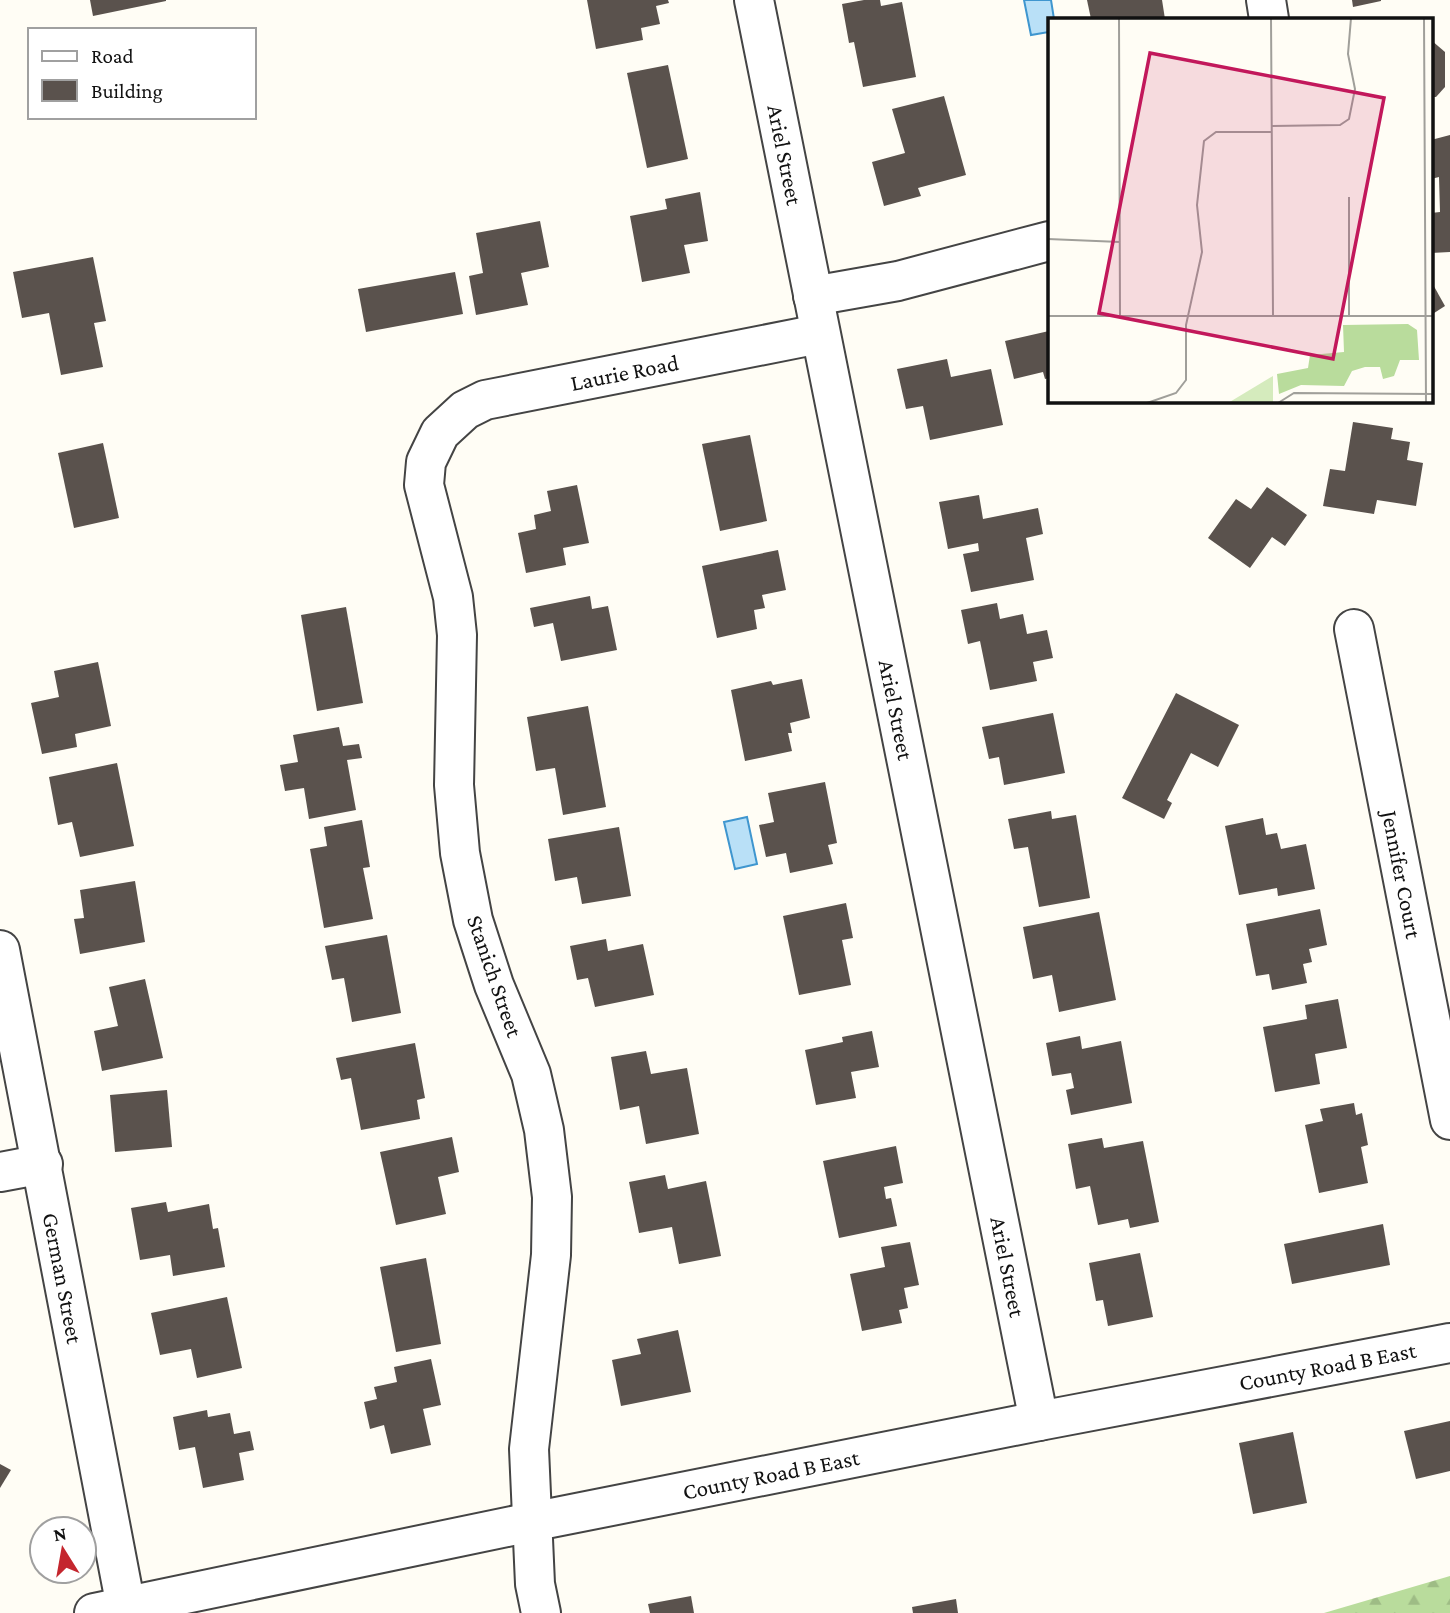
<svg xmlns="http://www.w3.org/2000/svg" width="1450" height="1613" font-family="'Crimson Pro',serif">
  <style>
    .forest { fill: url(#forest-firs) }
    .water { fill: #b9e0f7; stroke: #3f96cf; stroke-width: 2 }
    .building { fill: #5a524d }
    .lines { fill: none; stroke-linecap: round; stroke-linejoin: round }
    .minor-casing { stroke: #444; stroke-width: 42 }
    .tertiary-casing { stroke: #444; stroke-width: 42 }
    .minor { stroke: #fff; stroke-width: 38 }
    .tertiary { stroke: #fff; stroke-width: 38 }
    .labels { text-anchor: middle; stroke-width: 7; stroke-linejoin: round; paint-order: stroke }
    .street-label { font-size: 23px; fill: #111; stroke: #fff }
    .inset-road { fill: none; stroke: #a09f9a; stroke-width: 2 }
    .view { fill: #c2185b; fill-opacity: 0.15; stroke: #c2185b; stroke-width: 3.5 }
    .inset-edge { fill: none; stroke: #111; stroke-width: 3.5 }
  </style>
  <defs>
    <pattern id="forest-firs" width="22" height="20" patternUnits="userSpaceOnUse" patternTransform="scale(1.75)"><rect width="22" height="20" fill="#b9dc9c"/><path d="M5 1l3.5 6h-7zM16 11l3.5 6h-7z" fill="#9ebc85"/></pattern>
  </defs>
  <rect width="100%" height="100%" fill="#fffdf5"/>
  <polygon class="forest" points="1450,1576 1450,1613 1324,1613"/>
  <g class="water">
    <polygon points="1024,0 1051,0 1054,19 1049,19 1049,32 1031,35"/>
    <polygon points="747,817 757,864 735,869 724,822"/>
  </g>
  <g class="building">
    <polygon points="90,0 166,0 166,1 93,16"/>
    <polygon points="587,0 668,0 669,3 656,6 660,24 641,28 643,40 596,49"/>
    <polygon points="864,0 880,0 881,6 902,2 916,77 863,87 854,42 849,43 842,4"/>
    <polygon points="1087,0 1162,0 1165,19 1091,19"/>
    <polygon points="1352,0 1381,0 1381,1 1353,7"/>
    <polygon points="1431,40 1445,52 1445,87 1436,97 1431,97"/>
    <polygon points="668,65 688,159 647,168 627,73"/>
    <polygon points="944,96 966,175 918,188 921,196 884,206 872,162 905,153 892,109"/>
    <polygon points="1450,135 1450,252 1431,253 1431,213 1440,212 1439,177 1431,179 1431,140"/>
    <polygon points="700,192 708,241 684,245 690,273 642,282 630,216 667,209 665,199"/>
    <polygon points="540,221 549,267 521,273 528,305 476,315 469,276 483,273 476,233"/>
    <polygon points="93,257 106,321 94,323 103,367 61,375 49,313 22,318 13,272"/>
    <polygon points="455,272 463,314 366,332 358,289"/>
    <polygon points="1431,281 1445,306 1431,315"/>
    <polygon points="1049,331 1049,378 1045,379 1043,372 1014,379 1005,341"/>
    <polygon points="947,359 951,377 991,369 1003,425 930,440 923,406 906,409 897,369"/>
    <polygon points="1353,422 1393,428 1391,439 1410,442 1407,460 1423,463 1416,506 1377,500 1374,514 1323,506 1330,469 1345,471"/>
    <polygon points="750,435 767,521 720,531 702,444"/>
    <polygon points="103,443 119,518 74,528 58,453"/>
    <polygon points="577,485 589,543 563,548 566,565 526,573 518,533 536,529 534,515 551,511 547,491"/>
    <polygon points="1267,487 1307,515 1285,546 1272,537 1250,568 1208,538 1236,499 1251,509"/>
    <polygon points="979,495 983,519 1038,508 1043,534 1026,538 1034,580 971,592 963,554 979,551 978,543 948,549 939,502"/>
    <polygon points="778,550 786,590 762,595 765,608 754,610 757,629 717,638 702,566"/>
    <polygon points="590,596 592,609 608,606 617,650 561,661 553,623 534,627 530,608"/>
    <polygon points="997,603 1000,619 1023,614 1027,634 1047,630 1053,658 1033,662 1037,681 990,690 980,641 968,644 961,610"/>
    <polygon points="346,607 363,703 317,711 301,615"/>
    <polygon points="98,662 111,726 75,734 77,747 42,754 31,703 59,697 54,671"/>
    <polygon points="802,679 810,718 790,723 792,733 788,733 792,751 745,761 731,690 771,681 773,685"/>
    <polygon points="1176,693 1239,725 1218,767 1191,753 1167,800 1172,803 1164,819 1122,798"/>
    <polygon points="588,706 606,807 563,815 555,768 536,771 527,717"/>
    <polygon points="1053,713 1065,773 1004,785 999,757 989,759 982,727"/>
    <polygon points="339,727 343,746 359,744 362,758 347,760 356,810 309,819 304,788 285,791 280,765 298,762 293,735"/>
    <polygon points="117,763 134,846 80,857 72,822 58,825 49,777"/>
    <polygon points="825,782 837,843 828,845 833,864 790,873 786,853 766,857 759,825 774,822 768,793"/>
    <polygon points="1051,811 1052,819 1076,815 1090,898 1039,907 1028,847 1014,849 1008,819"/>
    <polygon points="1263,818 1266,835 1277,833 1281,849 1306,844 1315,889 1278,896 1277,888 1239,895 1225,826"/>
    <polygon points="362,820 370,867 363,868 373,919 324,928 310,849 327,846 324,827"/>
    <polygon points="619,827 631,896 582,904 577,877 555,881 548,839"/>
    <polygon points="135,881 145,942 80,954 74,919 84,918 80,890"/>
    <polygon points="846,903 853,938 842,940 851,985 799,995 783,916"/>
    <polygon points="1320,909 1327,945 1309,949 1312,962 1303,964 1307,983 1272,990 1269,974 1256,976 1246,924"/>
    <polygon points="1099,912 1116,1000 1059,1012 1052,975 1033,979 1023,927"/>
    <polygon points="387,935 401,1013 352,1022 344,978 332,980 325,946"/>
    <polygon points="606,939 608,951 643,944 654,995 595,1007 588,978 577,980 570,946"/>
    <polygon points="145,979 163,1058 102,1071 94,1031 118,1026 109,987"/>
    <polygon points="1338,999 1347,1048 1315,1054 1320,1084 1275,1092 1263,1027 1307,1019 1305,1005"/>
    <polygon points="872,1031 879,1067 851,1072 856,1098 816,1105 805,1050 843,1042 842,1037"/>
    <polygon points="1080,1036 1082,1049 1121,1041 1132,1103 1071,1115 1066,1090 1074,1088 1071,1073 1052,1076 1046,1043"/>
    <polygon points="415,1043 425,1098 417,1100 420,1119 361,1130 351,1078 341,1080 336,1058"/>
    <polygon points="646,1051 651,1074 687,1068 699,1134 646,1144 639,1106 620,1110 611,1057"/>
    <polygon points="167,1090 172,1147 115,1152 110,1095"/>
    <polygon points="1354,1103 1356,1115 1362,1113 1368,1145 1361,1147 1368,1183 1319,1193 1305,1125 1323,1121 1320,1109"/>
    <polygon points="452,1137 459,1172 438,1177 446,1214 396,1225 380,1152"/>
    <polygon points="1102,1138 1104,1148 1143,1141 1159,1222 1130,1228 1128,1219 1098,1225 1090,1186 1076,1189 1068,1144"/>
    <polygon points="896,1146 903,1183 884,1187 886,1199 891,1198 897,1226 839,1238 823,1161"/>
    <polygon points="665,1175 668,1189 706,1181 721,1256 679,1264 672,1227 639,1233 629,1182"/>
    <polygon points="166,1202 168,1212 209,1204 213,1229 218,1228 225,1267 173,1276 170,1255 140,1260 131,1208"/>
    <polygon points="1383,1224 1390,1265 1292,1284 1284,1244"/>
    <polygon points="910,1242 919,1285 904,1288 908,1308 899,1310 902,1323 862,1331 850,1274 885,1267 881,1247"/>
    <polygon points="1140,1253 1153,1317 1108,1326 1103,1300 1096,1301 1089,1263"/>
    <polygon points="426,1258 441,1344 396,1352 380,1267"/>
    <polygon points="227,1297 242,1368 197,1378 191,1349 160,1355 151,1313"/>
    <polygon points="678,1330 691,1392 621,1406 612,1360 641,1354 637,1339"/>
    <polygon points="431,1359 441,1405 423,1409 431,1445 391,1454 384,1425 370,1429 364,1402 377,1399 374,1387 397,1382 394,1367"/>
    <polygon points="207,1410 208,1417 230,1413 234,1434 250,1431 254,1450 239,1453 244,1480 203,1488 195,1447 179,1450 173,1417"/>
    <polygon points="1450,1421 1450,1471 1416,1479 1404,1431"/>
    <polygon points="1293,1432 1307,1503 1253,1514 1239,1443"/>
    <polygon points="0,1464 11,1470 0,1488"/>
    <polygon points="691,1596 694,1613 650,1613 648,1604"/>
    <polygon points="956,1599 958,1613 913,1613 912,1607"/>
  </g>
  <g class="lines">
    <g class="minor-casing">
      <g id="minor">
        <path id="s1" d="M 754,0 L 1039,1421"/>
        <polyline points="1266,0 1269,19"/>
        <polyline points="813,296 898,281 1049,241"/>
        <path id="s2" d="M 1354,629 L 1450,1120"/>
        <path id="s3" d="M 0,950 L 126,1607"/>
        <polyline points="0,1172 43,1164"/>
        <path id="s4" d="M 541,1613 L 535,1584 L 529,1449 L 551,1255 L 552,1197 L 544,1130 L 531,1074 L 494,985 L 473,920 L 460,853 L 454,785 L 457,635 L 453,597 L 424,485 L 426,462 L 440,433 L 465,410 L 485,400 L 819,334"/>
      </g>
    </g>
    <g class="tertiary-casing">
      <g id="tertiary">
        <path id="s5" d="M 94,1613 L 531,1522 L 1039,1421 L 1450,1343"/>
      </g>
    </g>
    <use href="#minor" class="minor"/>
    <use href="#tertiary" class="tertiary"/>
  </g>
  <g class="labels">
    <g class="street-label">
      <text dy="8" stroke="none"><textPath href="#s1" startOffset="158">Ariel Street</textPath></text>
      <text dy="8" stroke="none"><textPath href="#s4" startOffset="1402">Laurie Road</textPath></text>
      <text dy="8" stroke="none"><textPath href="#s1" startOffset="724">Ariel Street</textPath></text>
      <text dy="8" stroke="none"><textPath href="#s2" startOffset="250">Jennifer Court</textPath></text>
      <text transform="translate(495 976) rotate(71)" y="8">Stanich Street</text>
      <text dy="8" stroke="none"><textPath href="#s1" startOffset="1292">Ariel Street</textPath></text>
      <text dy="8" stroke="none"><textPath href="#s3" startOffset="334">German Street</textPath></text>
      <text dy="8" stroke="none"><textPath href="#s5" startOffset="1258">County Road B East</textPath></text>
      <text dy="8" stroke="none"><textPath href="#s5" startOffset="691">County Road B East</textPath></text>
    </g>
  </g>
  <g transform="translate(1048 18)">
    <rect width="385" height="385" fill="#fffdf5"/>
    <path d="M 225,358 L 225,385 L 180,385 Z" fill="#d5ebbd"/>
    <path d="M 360,306 L 369,312 L 371,342 L 352,342 L 346,358 L 335,361 L 332,349 L 317,349 L 304,353 L 296,368 L 253,367 L 231,376 L 229,356 L 260,350 L 262,337 L 296,334 L 295,307 Z" fill="#b9dc9c"/>
    <path class="inset-road" d="M 71,0 L 72,298M 223,0 L 225,297M 376,0 L 378,385M 224,108 L 292,107 L 301,101 L 307,71 L 300,36 L 303,0M 301,179 L 301,297M 0,221 L 72,224M 0,298 L 385,298M 99,385 L 128,375 L 138,362 L 138,307 L 154,234 L 149,187 L 156,123 L 168,114 L 224,114M 230,385 L 246,375 L 385,376"/>
    <path class="view" d="M 102,35 L 336,80 L 285,341 L 51,295 Z"/>
    <rect width="385" height="385" class="inset-edge"/>
  </g>
  <rect x="28" y="28" width="228" height="91" fill="#ffffff" stroke="#a0a0a0" stroke-width="2"/>
  <rect x="42" y="51" width="35" height="10" fill="#ffffff" stroke="#a0a0a0" stroke-width="2"/>
  <text x="91" y="63" font-size="21" fill="#111111">Road</text>
  <rect x="42" y="80" width="35" height="21" fill="#5a524d" stroke="#a0a0a0" stroke-width="2"/>
  <text x="91" y="98" font-size="21" fill="#111111">Building</text>
  <g transform="translate(63 1550) rotate(349)"><circle r="33" fill="#ffffff" stroke="#a0a0a0" stroke-width="2"/>
  <path d="M0-5L12 26L0 18L-12 26Z" fill="#c4262e"/>
  <text y="-10" font-size="19" font-weight="bold" text-anchor="middle" fill="#111111">N</text>
  </g>
</svg>
